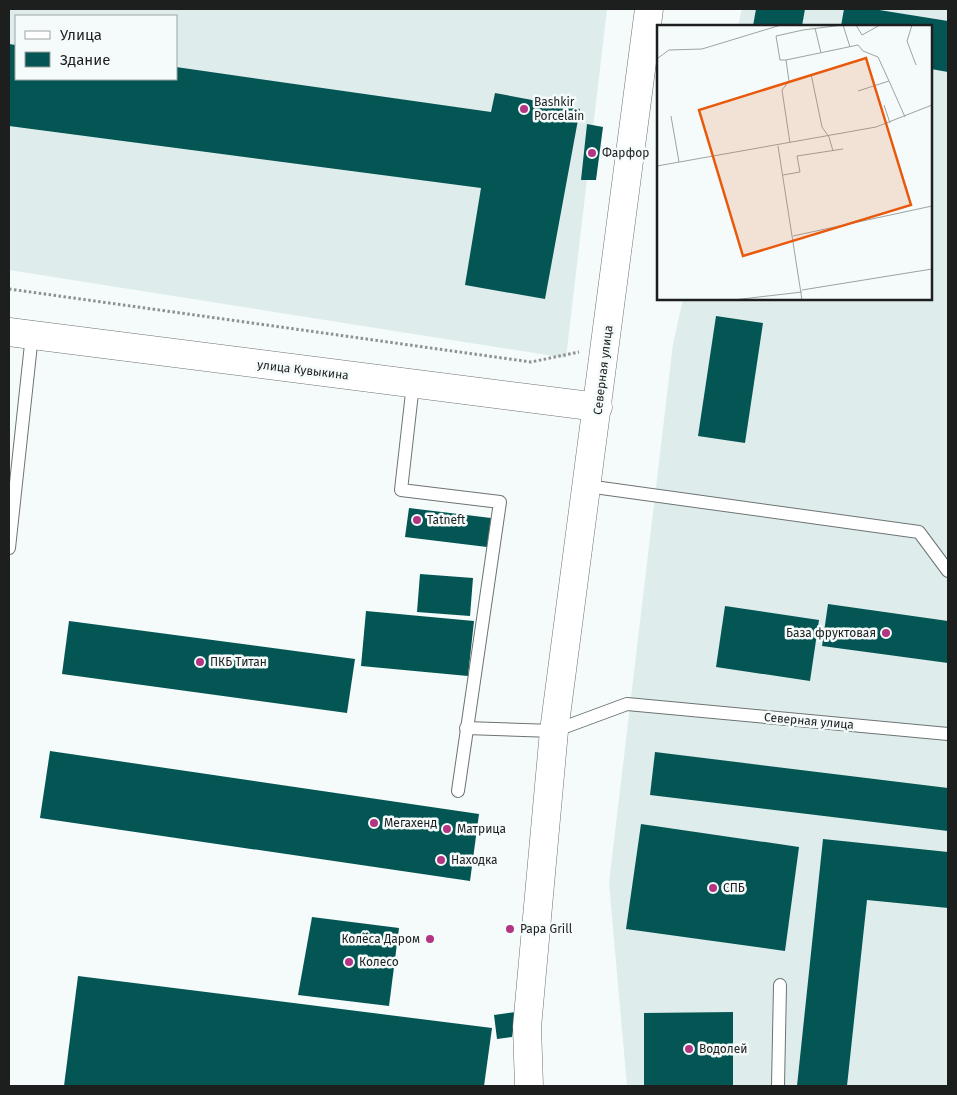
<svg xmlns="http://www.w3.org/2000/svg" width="957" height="1095" font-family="'Fira Sans',sans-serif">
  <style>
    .built { fill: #deedec; fill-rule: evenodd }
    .building { fill: #045654 }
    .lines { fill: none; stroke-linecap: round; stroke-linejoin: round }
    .service-casing { stroke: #6d7373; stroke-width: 14 }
    .tertiary-casing { stroke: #6d7373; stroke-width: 29 }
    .secondary-casing { stroke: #6d7373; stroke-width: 29 }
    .path { stroke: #8d9191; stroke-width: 3; stroke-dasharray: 2.5 2.5; stroke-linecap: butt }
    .service { stroke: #fff; stroke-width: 12 }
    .tertiary { stroke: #fff; stroke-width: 28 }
    .secondary { stroke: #fff; stroke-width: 28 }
    .poi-dot { fill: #b23482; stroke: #f4fbfa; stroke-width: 2 }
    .labels { text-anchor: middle; stroke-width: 5; stroke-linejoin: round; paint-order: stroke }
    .poi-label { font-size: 12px; fill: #1d1f1f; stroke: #f4fbfa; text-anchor: start }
    .street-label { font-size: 12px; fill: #1d1f1f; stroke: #f4fbfa }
    .inset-road { fill: none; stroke: #9ea3a2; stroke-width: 1 }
    .view { fill: #e8590c; fill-opacity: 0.15; stroke: #e8590c; stroke-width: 2.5 }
    .inset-edge { fill: none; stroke: #1d1f1f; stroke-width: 2.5 }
  </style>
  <rect width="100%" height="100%" fill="#f4fbfa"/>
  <g class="built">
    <path d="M 9,9 L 607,9 L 566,358 L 9,270 ZM 16,16 L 176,16 L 176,79 L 16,79 Z"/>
    <polygon points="742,9 948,9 948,1086 627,1086 609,883 673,344 683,299 931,299 931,26 738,26"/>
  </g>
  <g class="building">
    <polygon points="756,9 805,9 802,26 753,26"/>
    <polygon points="844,9 873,9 948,21 948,72 931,69 931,26 841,26"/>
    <polygon points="9,44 16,45 16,79 176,79 176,67 491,112 495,93 580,109 545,299 465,285 481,188 9,126"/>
    <polygon points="587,124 603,127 596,180 581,180"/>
    <polygon points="716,316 763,323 745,443 698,436"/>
    <polygon points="409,508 491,518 487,547 405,537"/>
    <polygon points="420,574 473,578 470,616 417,612"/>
    <polygon points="828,604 948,621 948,663 822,646"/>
    <polygon points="725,606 819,620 810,681 716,667"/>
    <polygon points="366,611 474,621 468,676 361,666"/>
    <polygon points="69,621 355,659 347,713 62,674"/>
    <polygon points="50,751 479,814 470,881 40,818"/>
    <polygon points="655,752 948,788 948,831 650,795"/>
    <polygon points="641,824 799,847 785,951 626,929"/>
    <polygon points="823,839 948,852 948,908 867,900 847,1086 797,1086"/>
    <polygon points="312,917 399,928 389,1006 298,995"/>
    <polygon points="78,976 492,1028 484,1086 64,1086"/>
    <polygon points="516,1012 512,1037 497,1039 494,1015"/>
    <polygon points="733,1012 733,1086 644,1086 644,1013"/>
  </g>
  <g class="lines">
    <g class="service-casing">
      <g id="service">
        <polyline points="413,384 401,490 500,502 458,791"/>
        <polyline points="587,486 919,532 948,571"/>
        <polyline points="9,548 32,335"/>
        <polyline points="466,728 554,731 627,704 948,734"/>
        <polyline points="778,1086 780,985"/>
      </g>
    </g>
    <g class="tertiary-casing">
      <polyline id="tertiary" points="9,332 598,407"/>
    </g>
    <g class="secondary-casing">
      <polyline id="secondary" points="529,1086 527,1027 554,731 649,9"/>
    </g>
    <polyline class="path" points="9,289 531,362 579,352"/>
    <use href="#service" class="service"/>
    <use href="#tertiary" class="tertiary"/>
    <use href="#secondary" class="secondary"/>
  </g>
  <g class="poi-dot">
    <circle cx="524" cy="109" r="5"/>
    <circle cx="592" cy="153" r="5"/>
    <circle cx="417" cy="520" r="5"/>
    <circle cx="886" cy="633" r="5"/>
    <circle cx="200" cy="662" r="5"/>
    <circle cx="374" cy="823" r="5"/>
    <circle cx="447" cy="829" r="5"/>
    <circle cx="441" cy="860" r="5"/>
    <circle cx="713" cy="888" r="5"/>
    <circle cx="510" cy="929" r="5"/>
    <circle cx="430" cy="939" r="5"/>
    <circle cx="349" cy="962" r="5"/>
    <circle cx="689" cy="1049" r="5"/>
  </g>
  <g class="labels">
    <g class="poi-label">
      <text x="534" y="106">Bashkir<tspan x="534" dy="14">Porcelain</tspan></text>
      <text x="602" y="157">Фарфор</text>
      <text x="427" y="524">Tatneft</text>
      <text x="876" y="637" text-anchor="end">База фруктовая</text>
      <text x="210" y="666">ПКБ Титан</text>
      <text x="384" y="827">Мегахенд</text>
      <text x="457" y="833">Матрица</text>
      <text x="451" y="864">Находка</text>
      <text x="723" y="892">СПБ</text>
      <text x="520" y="933">Papa Grill</text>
      <text x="420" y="943" text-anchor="end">Колёса Даром</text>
      <text x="359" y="966">Колесо</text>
      <text x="699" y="1053">Водолей</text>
    </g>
    <g class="street-label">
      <text transform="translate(303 370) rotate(7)" y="4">улица Кувыкина</text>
      <text transform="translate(603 370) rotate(-83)" y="4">Северная улица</text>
      <text transform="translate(809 721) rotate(5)" y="4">Северная улица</text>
    </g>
  </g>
  <g transform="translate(657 25)">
    <rect width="275" height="275" fill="#f4fbfa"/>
    <path class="inset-road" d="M 199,0 L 205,10 L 223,0M 255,0 L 250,16 L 259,40M 158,3 L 164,28M 1,33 L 12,25 L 45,24 L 124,0M 129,35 L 123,35 L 119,11 L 146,5 L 186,0 L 193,22M 154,49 L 165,102 L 172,112 L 176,126M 201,66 L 232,56 L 248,92M 227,80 L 233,98M 14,91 L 22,137M 133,118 L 125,65 L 132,56 L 129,35 L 201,20 L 206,26 L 221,32 L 232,56M 121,121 L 145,275M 0,141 L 219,102 L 275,80M 126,150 L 143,147 L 140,131 L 186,124M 136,211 L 275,181M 145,265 L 275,244M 76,275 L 145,267"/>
    <path class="view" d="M 209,33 L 254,180 L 86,231 L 42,85 Z"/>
    <rect width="275" height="275" class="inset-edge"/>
  </g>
  <rect width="957" height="1095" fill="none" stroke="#1d1f1f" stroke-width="20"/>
  <rect x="15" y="15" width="162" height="65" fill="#f4fbfa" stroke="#9ea3a2"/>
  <rect x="25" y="31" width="25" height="8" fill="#ffffff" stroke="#9ea3a2"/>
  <text x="60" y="40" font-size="15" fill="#1d1f1f">Улица</text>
  <rect x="25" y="52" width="25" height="15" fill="#045654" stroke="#9ea3a2"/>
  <text x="60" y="65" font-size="15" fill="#1d1f1f">Здание</text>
</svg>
